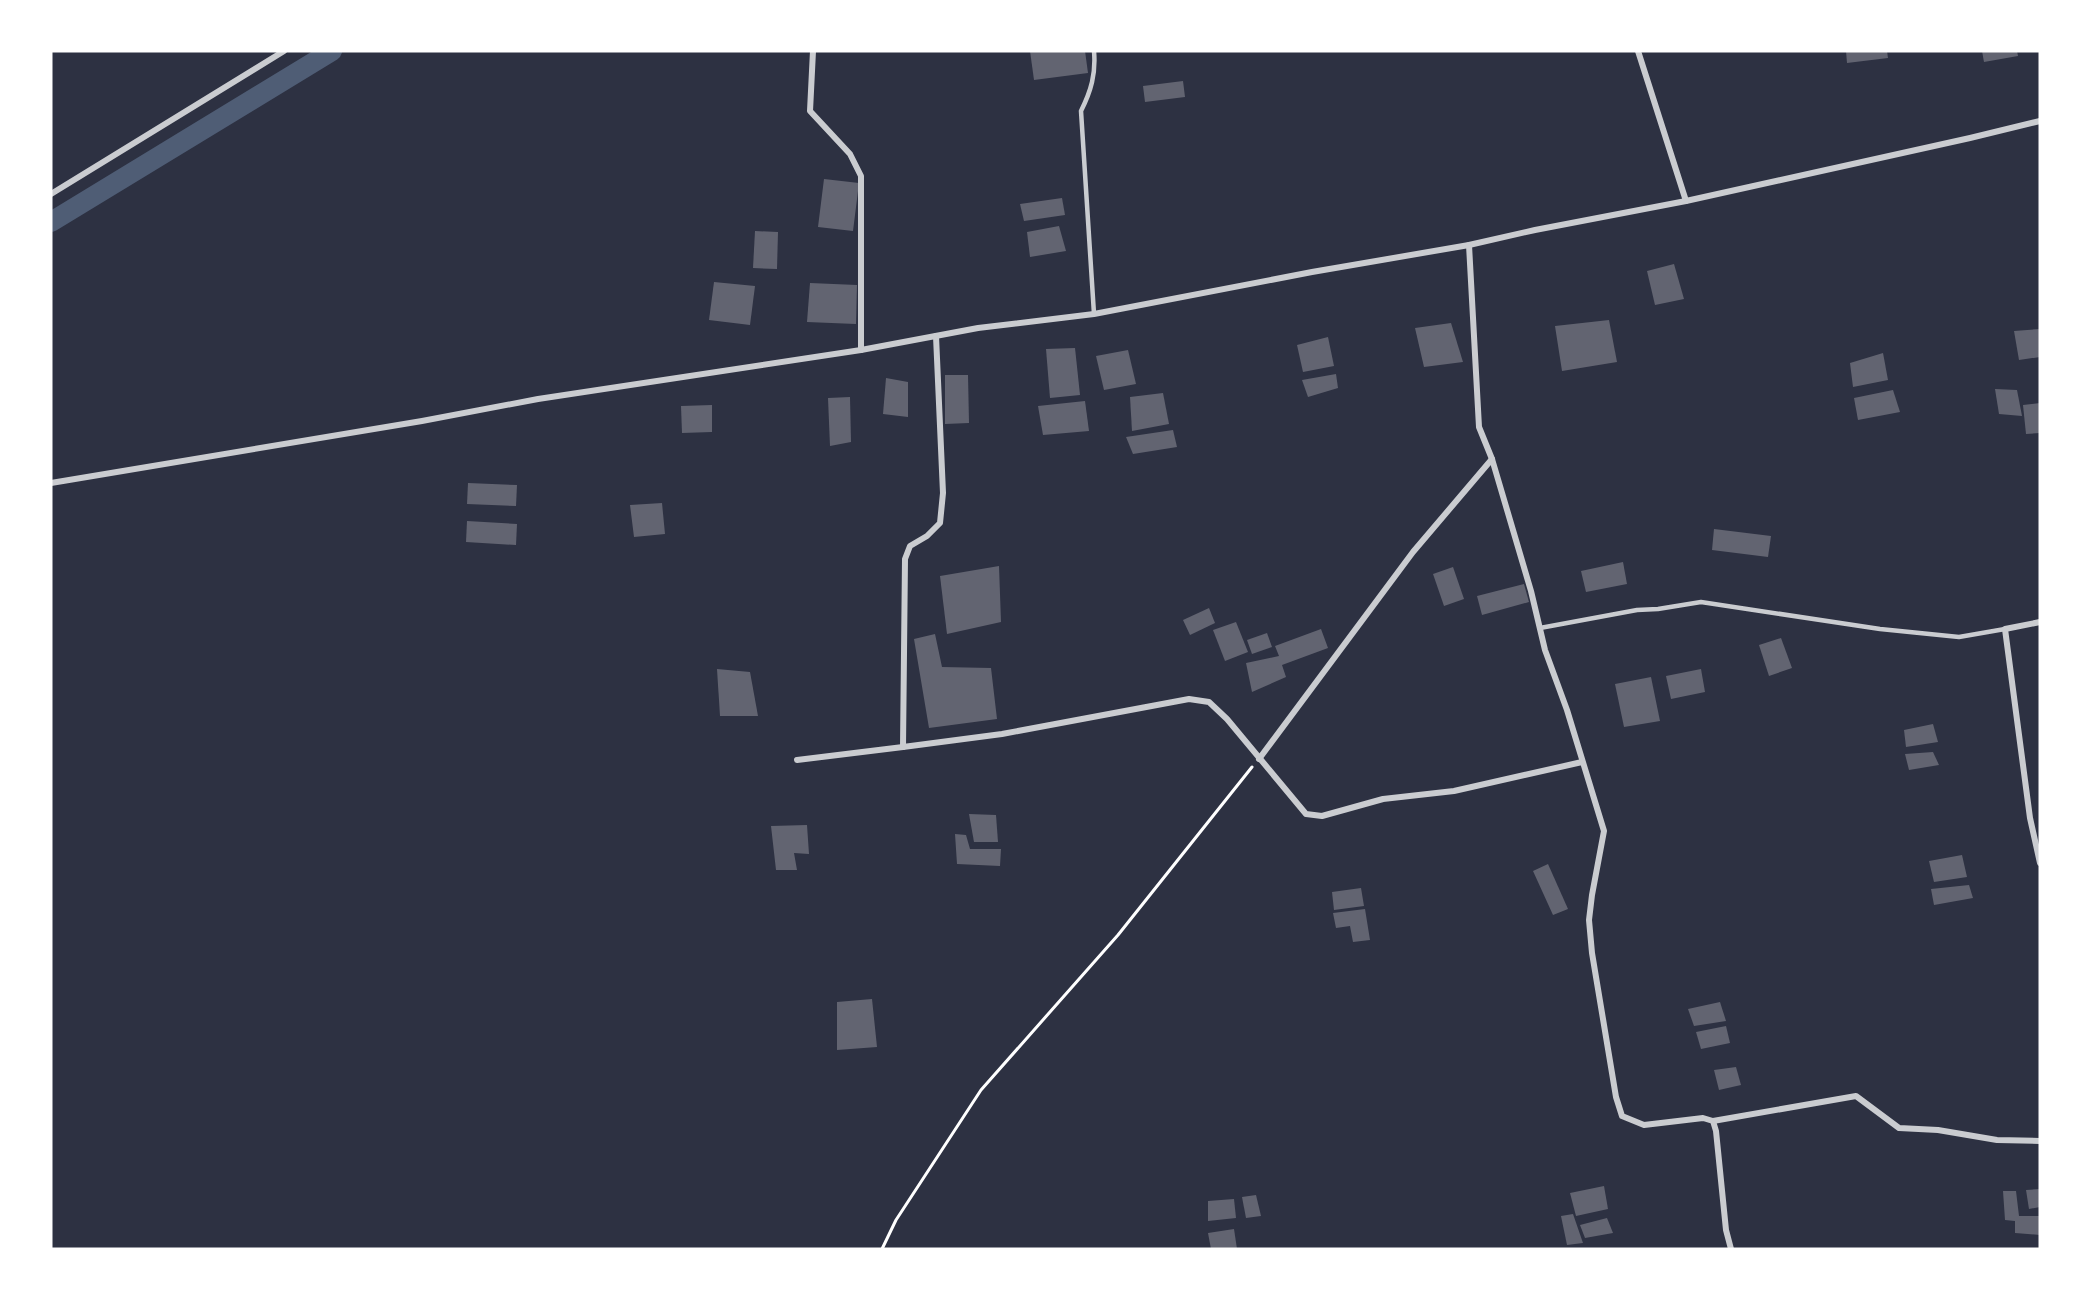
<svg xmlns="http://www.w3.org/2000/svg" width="2091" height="1300" font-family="Mulish,sans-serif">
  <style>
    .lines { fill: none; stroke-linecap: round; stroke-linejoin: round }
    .canal { stroke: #4f5d75; stroke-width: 20 }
    .building { fill: #626471 }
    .path { stroke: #fff; stroke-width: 3 }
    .service { stroke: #caccd0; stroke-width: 4.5 }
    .minor { stroke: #caccd0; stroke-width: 6 }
  </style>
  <rect width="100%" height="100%" fill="#2d3142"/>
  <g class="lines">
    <polyline class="canal" points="51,222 332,51"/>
  </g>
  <g class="building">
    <polygon points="1030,51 1085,51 1088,73 1034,80"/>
    <polygon points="1846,51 1887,51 1888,58 1847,63"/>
    <polygon points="1982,51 2017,51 2018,56 1984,62"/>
    <polygon points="1183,81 1185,97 1145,102 1143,86"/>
    <polygon points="824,179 859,183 853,231 818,227"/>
    <polygon points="1062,198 1065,215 1024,221 1020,204"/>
    <polygon points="1059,226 1066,251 1030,257 1027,232"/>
    <polygon points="755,231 778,232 777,269 753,268"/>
    <polygon points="1674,264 1684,299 1655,305 1647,271"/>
    <polygon points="714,282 755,286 750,325 709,320"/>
    <polygon points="810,283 857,285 856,324 807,322"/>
    <polygon points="1609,320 1617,362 1562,371 1555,326"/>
    <polygon points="1451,323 1463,362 1424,367 1415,328"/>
    <polygon points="2040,329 2040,357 2019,360 2014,331"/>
    <polygon points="1328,337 1334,366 1303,372 1297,345"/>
    <polygon points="1075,348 1080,395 1050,398 1046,349"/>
    <polygon points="1128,350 1136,384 1104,390 1096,356"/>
    <polygon points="1883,353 1888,380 1853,387 1850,363"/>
    <polygon points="1336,374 1338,388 1308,397 1302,380"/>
    <polygon points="945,375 968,375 969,423 945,424"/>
    <polygon points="886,378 908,382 908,417 883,414"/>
    <polygon points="1995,389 2017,390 2022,416 1999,414"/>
    <polygon points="1893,390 1900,412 1858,420 1854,398"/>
    <polygon points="1163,393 1169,424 1132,431 1130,397"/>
    <polygon points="850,397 851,442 830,446 828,398"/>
    <polygon points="1085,401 1089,431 1043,435 1038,406"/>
    <polygon points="2040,403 2040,433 2026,434 2023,405"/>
    <polygon points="712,405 712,432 682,433 681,406"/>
    <polygon points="1173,430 1177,447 1133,454 1126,437"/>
    <polygon points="468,483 517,485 516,506 467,504"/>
    <polygon points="662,503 665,534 634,537 630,505"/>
    <polygon points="467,521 517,524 516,545 466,542"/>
    <polygon points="1714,529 1771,536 1768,557 1712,550"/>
    <polygon points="1623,562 1627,584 1586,592 1581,571"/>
    <polygon points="999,566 1001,622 947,634 940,576"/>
    <polygon points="1453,567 1464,599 1444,606 1433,574"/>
    <polygon points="1524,584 1529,602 1482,615 1477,596"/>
    <polygon points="1209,608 1215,623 1190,635 1183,620"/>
    <polygon points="1236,622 1248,652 1225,661 1213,630"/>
    <polygon points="1321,629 1328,648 1282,665 1286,677 1252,692 1246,663 1279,656 1275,646"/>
    <polygon points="1267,633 1272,647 1252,654 1247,640"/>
    <polygon points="935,634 942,667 991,668 997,719 929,728 914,639"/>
    <polygon points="1781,638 1792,668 1769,676 1759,645"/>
    <polygon points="717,669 750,672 758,716 720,716"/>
    <polygon points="1701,669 1705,692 1671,699 1666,676"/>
    <polygon points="1651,677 1660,721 1624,727 1615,684"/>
    <polygon points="1933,724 1938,742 1906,747 1904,730"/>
    <polygon points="1933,752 1939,765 1909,770 1905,754"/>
    <polygon points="969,814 996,815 998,842 974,842"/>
    <polygon points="807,825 809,854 794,853 797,870 776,870 771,826"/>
    <polygon points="955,834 966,835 970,849 1001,849 1000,866 957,864"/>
    <polygon points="1962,855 1967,877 1934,882 1929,861"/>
    <polygon points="1548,864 1568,909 1553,915 1533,871"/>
    <polygon points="1969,885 1973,898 1934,905 1931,889"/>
    <polygon points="1361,888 1364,906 1334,910 1332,892"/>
    <polygon points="1365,909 1370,940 1353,942 1350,926 1336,928 1333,913"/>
    <polygon points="872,999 877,1047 837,1050 837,1002"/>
    <polygon points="1720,1002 1726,1021 1694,1026 1688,1009"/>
    <polygon points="1726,1026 1730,1043 1701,1049 1696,1032"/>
    <polygon points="1736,1067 1741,1085 1719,1090 1714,1070"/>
    <polygon points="1604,1186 1608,1209 1576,1216 1570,1193"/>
    <polygon points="2040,1189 2040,1207 2029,1209 2026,1190"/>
    <polygon points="2003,1191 2016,1191 2019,1216 2040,1216 2040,1235 2015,1233 2015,1221 2005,1220"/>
    <polygon points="1256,1195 1261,1216 1246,1218 1242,1197"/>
    <polygon points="1234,1199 1236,1218 1208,1221 1208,1201"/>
    <polygon points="1573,1214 1583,1243 1567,1245 1561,1216"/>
    <polygon points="1607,1218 1613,1233 1585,1238 1580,1225"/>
    <polygon points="1234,1229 1237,1249 1211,1249 1208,1233"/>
  </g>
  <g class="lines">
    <polyline class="path" points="882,1249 896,1220 981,1090 1118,935 1252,767"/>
    <g class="service">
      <path d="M 1094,314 L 1081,111 C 1091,91 1096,74 1094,51"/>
      <polyline points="1540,628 1637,610 1658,609 1701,602 1880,629 1959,637 2005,629"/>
    </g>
    <g class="minor">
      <polyline points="813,51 810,111 850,154 861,176 861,350"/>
      <polyline points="1638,51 1686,201"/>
      <polyline points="51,194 284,51"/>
      <polyline points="1469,245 1479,427 1492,459 1531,591 1545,650 1567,710 1604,831 1592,895 1589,920 1592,953 1616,1097 1622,1116 1644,1125 1703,1118 1713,1121 1716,1131 1726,1230 1731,1249"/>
      <polyline points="936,336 943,493 940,523 927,536 910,546 905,559 903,747 1002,734 1189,699 1209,702 1227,719 1306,814 1322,816 1383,799 1454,791 1582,762"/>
      <polyline points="51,483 422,421 538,399 861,350 978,328 1094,314 1312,272 1469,245 1535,230 1686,201 1970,138 2040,121"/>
      <polyline points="2040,622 2005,629 2030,818 2040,863"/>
      <polyline points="1259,759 1413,552 1492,459"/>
      <polyline points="797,760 903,747"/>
      <polyline points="1713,1121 1856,1096 1899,1128 1938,1130 1997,1140 2040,1141"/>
    </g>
  </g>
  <rect width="2091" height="1300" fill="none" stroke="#ffffff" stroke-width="105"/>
</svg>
